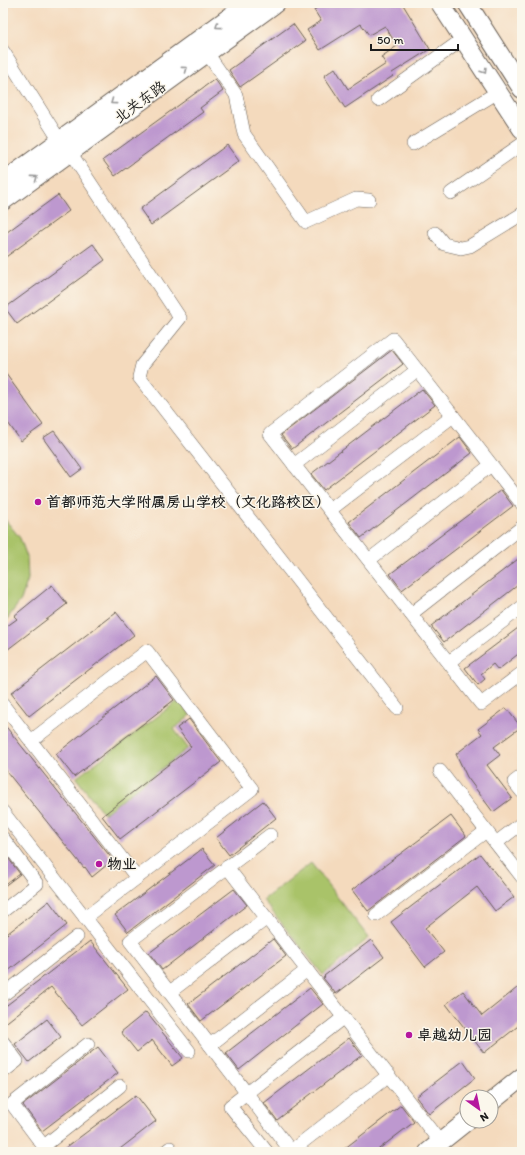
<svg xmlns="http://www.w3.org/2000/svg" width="525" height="1155" font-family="Itim,'LXGW WenKai TC',sans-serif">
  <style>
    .green { fill: #a9c369; stroke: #627042 }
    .building { fill: #bd98cf }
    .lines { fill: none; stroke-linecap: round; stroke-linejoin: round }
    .street-casing { stroke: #685e54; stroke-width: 14 }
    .secondary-casing { stroke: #685e54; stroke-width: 20 }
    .street { stroke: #fff; stroke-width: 13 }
    .secondary { stroke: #fff; stroke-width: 18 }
    .oneway { stroke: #999 }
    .poi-dot { fill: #b5179e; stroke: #fbf7ec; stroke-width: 1.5 }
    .labels { text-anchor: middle; stroke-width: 3; stroke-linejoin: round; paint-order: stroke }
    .street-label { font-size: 15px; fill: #1c1c1c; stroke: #fbf7ec }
    .poi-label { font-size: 15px; font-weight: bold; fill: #1c1c1c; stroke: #fbf7ec; text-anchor: start }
  </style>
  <rect width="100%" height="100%" fill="#fbf7ec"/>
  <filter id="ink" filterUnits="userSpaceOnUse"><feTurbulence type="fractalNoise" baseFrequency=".025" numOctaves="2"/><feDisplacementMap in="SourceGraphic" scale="8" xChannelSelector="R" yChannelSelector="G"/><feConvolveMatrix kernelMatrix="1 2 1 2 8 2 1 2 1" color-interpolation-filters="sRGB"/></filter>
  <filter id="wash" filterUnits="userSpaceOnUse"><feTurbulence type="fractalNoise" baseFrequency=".012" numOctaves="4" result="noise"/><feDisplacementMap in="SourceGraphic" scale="16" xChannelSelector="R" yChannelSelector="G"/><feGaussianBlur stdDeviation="0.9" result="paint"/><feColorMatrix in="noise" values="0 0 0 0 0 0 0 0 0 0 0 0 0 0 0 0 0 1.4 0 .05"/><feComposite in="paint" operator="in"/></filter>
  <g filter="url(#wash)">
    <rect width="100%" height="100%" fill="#f4dabd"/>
    <g class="green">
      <polygon points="3,517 20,538 27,557 28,579 21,600 7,619 3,621"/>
      <polygon points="179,700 191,715 174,729 188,748 104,814 76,778"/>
      <polygon points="311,863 369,938 323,975 263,900"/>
    </g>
    <g id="blocks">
      <g class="building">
        <polygon points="324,3 402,3 430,49 392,73 393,76 345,108 324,76 335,68 348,89 386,64 381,57 397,46 385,26 369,35 361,24 320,50 307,30 321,21 314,10"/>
        <polygon points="293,24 305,41 240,87 229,70"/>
        <polygon points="215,79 223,91 200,108 203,112 115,176 103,160"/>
        <polygon points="227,145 239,161 151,225 140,209"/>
        <polygon points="58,195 69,211 3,259 3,235"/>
        <polygon points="93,244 105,260 17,324 5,308"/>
        <polygon points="392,350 403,364 292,449 281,435"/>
        <polygon points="3,370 43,425 21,441 3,416"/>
        <polygon points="422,389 435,405 324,490 311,474"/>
        <polygon points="54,431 82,469 71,477 43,438"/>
        <polygon points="460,437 472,453 361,538 349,522"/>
        <polygon points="501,490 513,506 402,590 390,574"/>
        <polygon points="522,556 522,582 444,642 431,626"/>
        <polygon points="52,585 67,604 3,653 3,629 17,619 14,616"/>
        <polygon points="116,612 134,635 29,716 11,693"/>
        <polygon points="522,625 522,651 498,670 493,664 481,674 485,679 478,685 465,668"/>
        <polygon points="156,676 174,700 74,777 56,754"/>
        <polygon points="506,708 521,727 494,747 500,755 487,765 512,798 493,812 467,777 456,754 482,734 478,729"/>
        <polygon points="189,719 221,762 120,839 102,816 191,747 177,728"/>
        <polygon points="3,723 113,860 92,877 85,867 84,868 3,767"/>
        <polygon points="263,801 276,818 229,855 216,838"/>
        <polygon points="451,816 466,836 368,911 352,890"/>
        <polygon points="202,849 215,865 128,932 115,915"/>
        <polygon points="3,851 20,874 3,887"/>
        <polygon points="480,854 514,897 495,911 477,887 425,928 444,952 425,967 391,922"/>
        <polygon points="234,889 247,905 162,970 149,953"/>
        <polygon points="49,901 67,925 3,975 3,937"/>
        <polygon points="273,939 286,956 201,1021 188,1004"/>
        <polygon points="371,940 384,957 336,994 323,978 325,977 324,976"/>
        <polygon points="90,941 128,989 82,1025 51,987 3,1025 3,1008"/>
        <polygon points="522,984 522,1023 484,1053 446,1004 463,991 482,1016"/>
        <polygon points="310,988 323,1004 239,1070 226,1053"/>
        <polygon points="146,1012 183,1058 172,1066 152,1040 137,1052 121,1032"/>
        <polygon points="47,1019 61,1037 29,1062 15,1044"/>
        <polygon points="349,1038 362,1055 277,1120 264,1103"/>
        <polygon points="98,1047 118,1073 42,1131 23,1105"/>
        <polygon points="463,1061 475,1078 429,1114 416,1097"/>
        <polygon points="136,1095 156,1121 116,1152 60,1152"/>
        <polygon points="401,1105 414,1122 375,1152 340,1152"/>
      </g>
    </g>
  </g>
  <g filter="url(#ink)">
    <use href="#blocks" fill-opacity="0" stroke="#685e54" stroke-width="1"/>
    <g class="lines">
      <g class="street-casing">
        <g id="street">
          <polyline points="3,51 60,141"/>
          <polyline points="207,53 236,95 244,134 306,222 356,199 369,200"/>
          <polyline points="378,100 463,39"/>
          <polyline points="413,144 498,92"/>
          <polyline points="70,152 180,318 142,365 139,377 397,708"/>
          <polyline points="451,193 522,144"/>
          <polyline points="435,233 444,244 461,248 470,246 522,214"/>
          <polyline points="294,465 417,370"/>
          <polyline points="522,504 393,339 270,434 481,704 522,673"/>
          <polyline points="330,510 453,416"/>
          <polyline points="369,560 491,465"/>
          <polyline points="411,614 522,527"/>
          <polyline points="449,662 522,607"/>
          <polyline points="3,705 137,878"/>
          <polyline points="31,741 147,651 252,789 85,918"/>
          <polyline points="440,771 522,877"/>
          <polyline points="522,776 514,782 522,792"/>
          <polyline points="3,812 189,1051"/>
          <polyline points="270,835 130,941 291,1151 389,1075"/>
          <polyline points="3,838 37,884 3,911"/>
          <polyline points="496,843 522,823"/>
          <polyline points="227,867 440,1142"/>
          <polyline points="376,915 486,831"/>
          <polyline points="170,992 267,918"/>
          <polyline points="3,995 77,937"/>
          <polyline points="3,1042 17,1061 3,1072"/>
          <polyline points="210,1045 307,970"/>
          <polyline points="44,1146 120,1086"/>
          <polyline points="48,1152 12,1104 88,1044"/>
          <polyline points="165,1152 170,1148"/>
          <polyline points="267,1152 230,1106 344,1017"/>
        </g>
      </g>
      <g class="secondary-casing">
        <g id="secondary">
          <polyline points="440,3 522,129"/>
          <polyline points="467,3 522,89"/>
          <polyline points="3,182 249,3"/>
          <polyline points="3,201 276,3"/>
          <polyline points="491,1102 522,1077"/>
          <polyline points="428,1152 467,1121"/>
        </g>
      </g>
      <use href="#street" class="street"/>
      <use href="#secondary" class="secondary"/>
    </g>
    <defs><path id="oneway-chevron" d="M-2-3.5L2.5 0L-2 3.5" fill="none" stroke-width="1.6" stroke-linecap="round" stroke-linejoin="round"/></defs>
    <g class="oneway">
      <use href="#oneway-chevron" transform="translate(218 26) rotate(144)"/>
      <use href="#oneway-chevron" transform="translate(185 69) rotate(-36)"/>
      <use href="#oneway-chevron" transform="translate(484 71) rotate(57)"/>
      <use href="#oneway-chevron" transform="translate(113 102) rotate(144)"/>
      <use href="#oneway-chevron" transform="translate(35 178) rotate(-36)"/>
    </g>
  </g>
  <g class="poi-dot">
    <circle cx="38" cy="502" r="4"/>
    <circle cx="99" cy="864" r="4"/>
    <circle cx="409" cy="1035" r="4"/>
  </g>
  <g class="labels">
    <g class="street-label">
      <text transform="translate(140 102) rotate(-36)" y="5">北关东路</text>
    </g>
    <g class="poi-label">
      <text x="46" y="507">首都师范大学附属房山学校（文化路校区）</text>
      <text x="107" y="869">物业</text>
      <text x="417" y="1040">卓越幼儿园</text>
    </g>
  </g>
  <rect width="525" height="1155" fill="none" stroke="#fbf7ec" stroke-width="16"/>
  <g transform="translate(479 1109) rotate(147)"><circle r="19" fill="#fbf7ec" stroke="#a29f99"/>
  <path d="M0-3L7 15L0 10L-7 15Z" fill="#b5179e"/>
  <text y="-6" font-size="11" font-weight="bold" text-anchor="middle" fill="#1c1c1c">N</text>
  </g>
  <path d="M371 44v6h87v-6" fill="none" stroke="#1c1c1c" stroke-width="2"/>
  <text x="377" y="44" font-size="12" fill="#1c1c1c" stroke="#fbf7ec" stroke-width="3" paint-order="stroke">50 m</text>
</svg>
